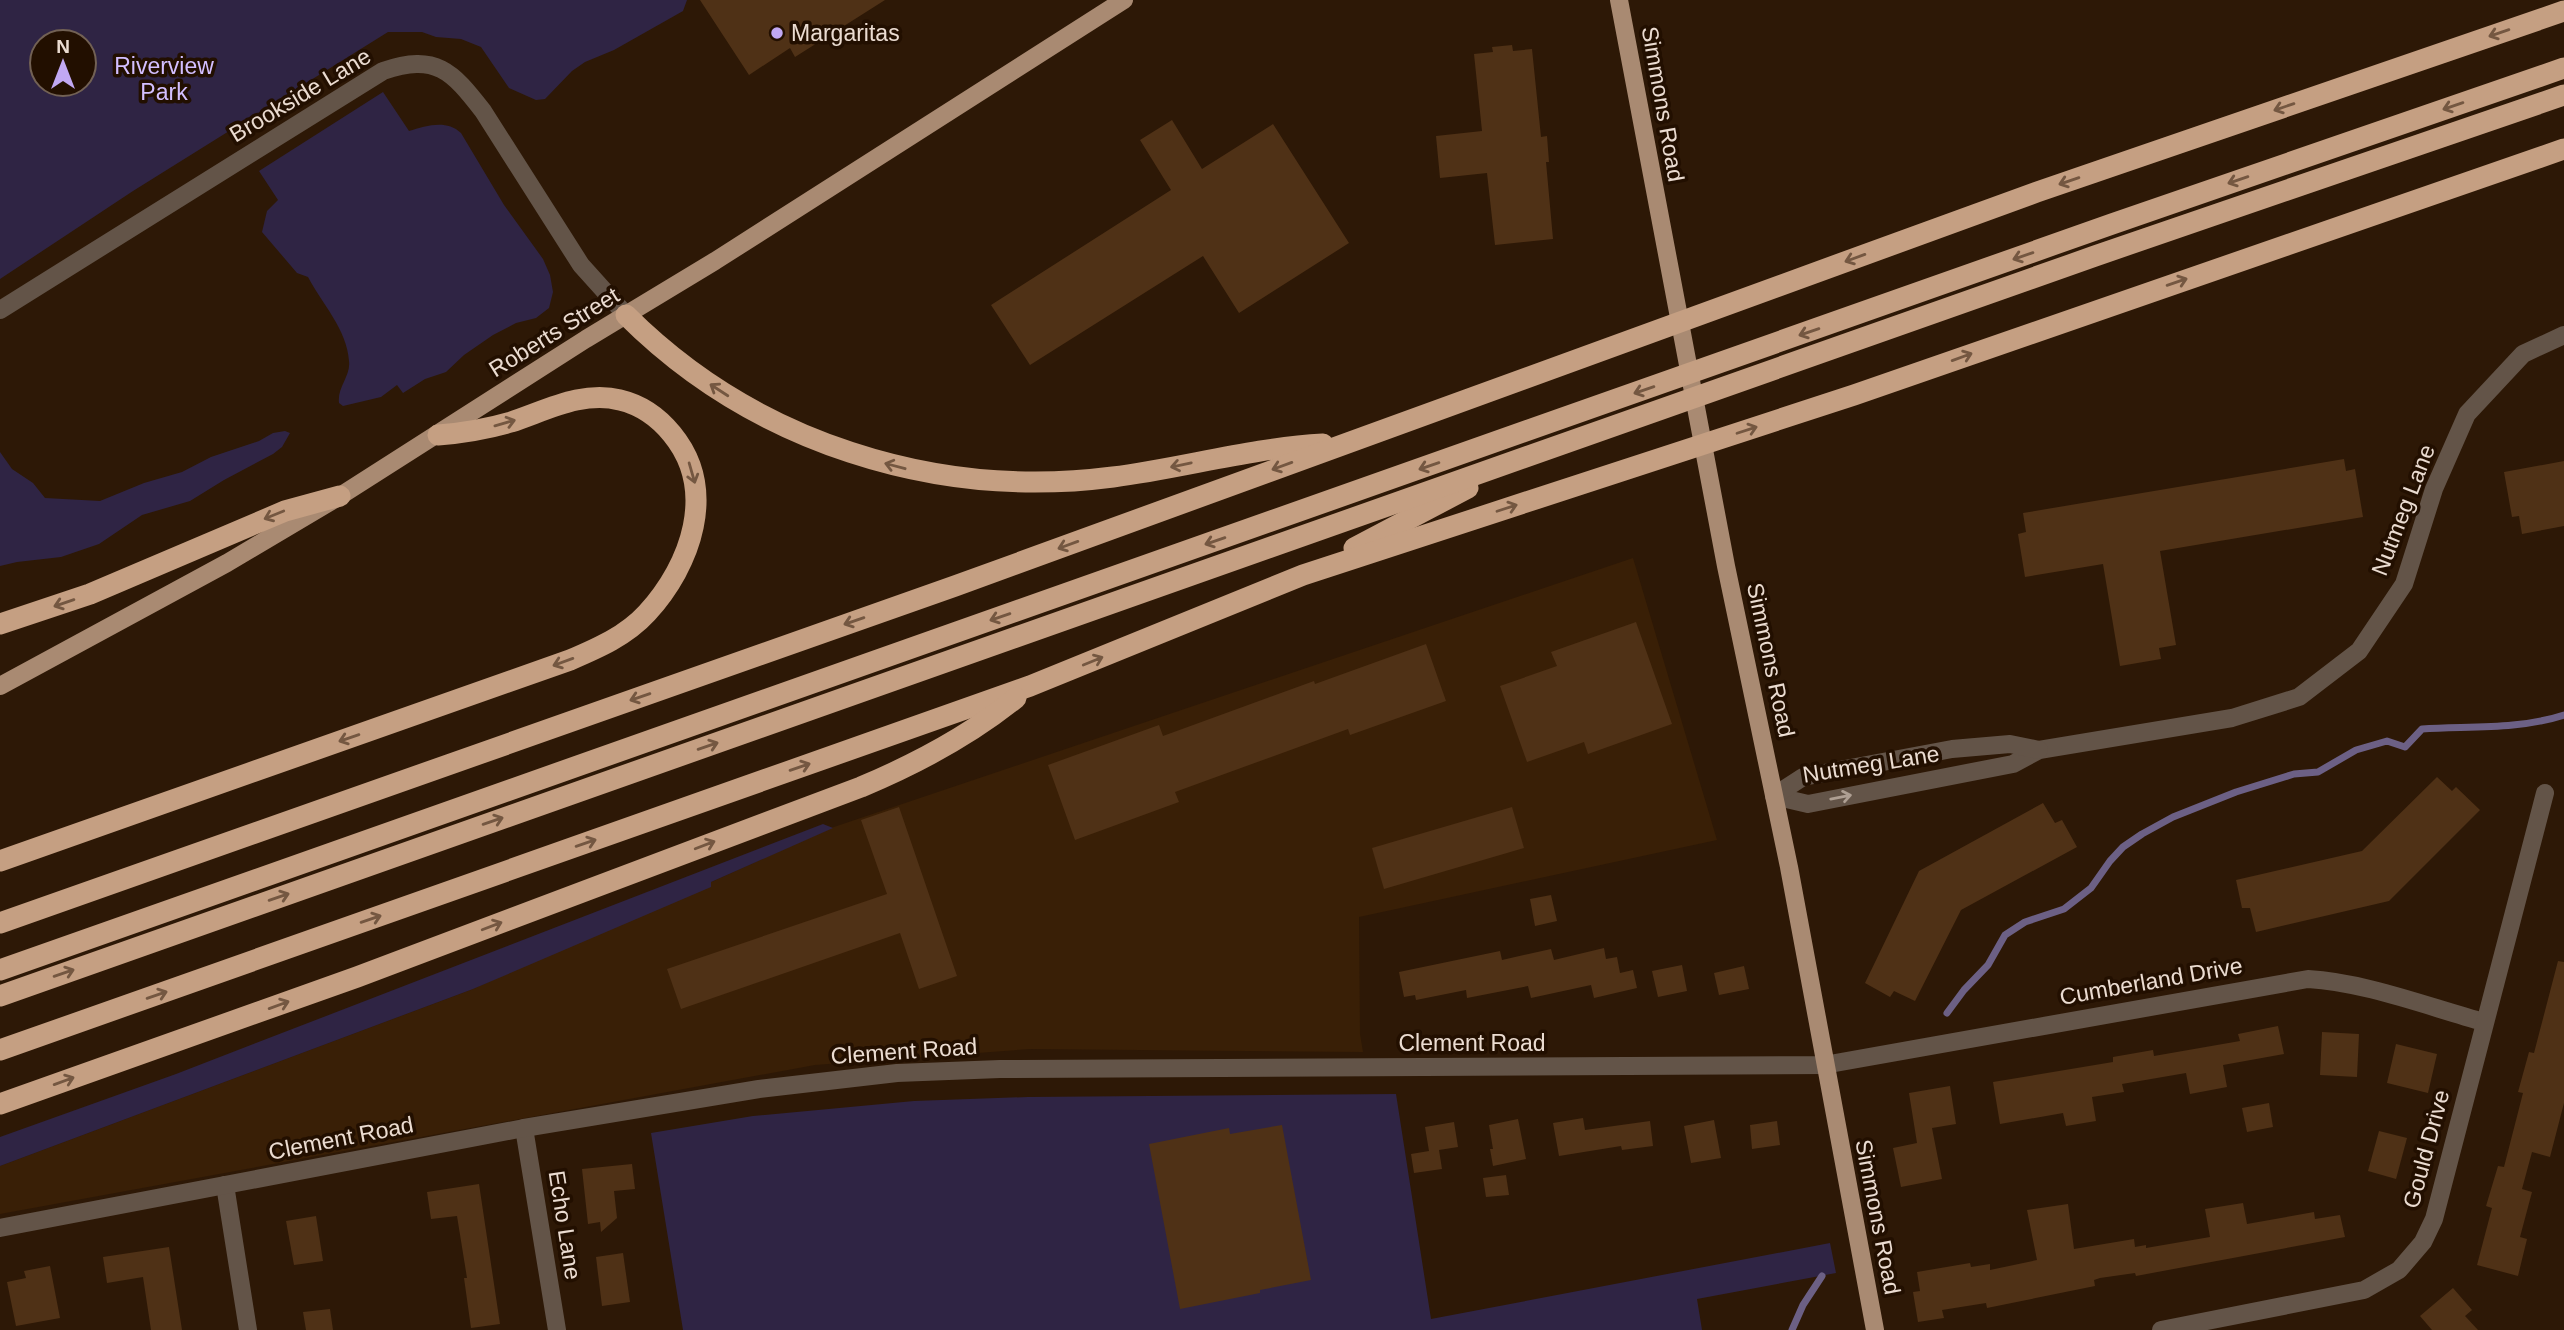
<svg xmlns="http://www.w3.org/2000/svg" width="2564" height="1330" font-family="Arial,sans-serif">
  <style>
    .built { fill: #391f06 }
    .green { fill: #2f2444; fill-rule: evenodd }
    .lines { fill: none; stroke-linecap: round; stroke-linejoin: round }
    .stream { stroke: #6c6085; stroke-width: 7 }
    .building { fill: #4f3116 }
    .minor { stroke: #635448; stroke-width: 18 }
    .major { stroke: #a98a72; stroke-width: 18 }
    .highway { stroke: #c59f82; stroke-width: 21 }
    .oneway { stroke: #745741 }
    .oneway2 { stroke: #ae9f93 }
    .poi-dot { fill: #c1a8f3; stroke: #220f00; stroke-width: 2.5 }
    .labels { text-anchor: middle; stroke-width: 7; stroke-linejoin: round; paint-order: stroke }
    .poi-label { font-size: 23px; fill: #ebdcd1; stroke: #220f00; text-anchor: start }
    .park-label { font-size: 23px; fill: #d3bfff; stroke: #220f00 }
    .street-label { font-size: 23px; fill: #ebdcd1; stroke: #220f00 }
  </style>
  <rect width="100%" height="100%" fill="#2d1806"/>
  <polygon class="built" points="1633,558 1717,840 1359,917 1360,1034 1363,1052 1030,1049 815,1065 0,1214 0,1166 473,989 831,828"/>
  <g class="green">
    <path d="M 0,0 L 687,0 L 683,11 L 614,50 L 585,62 L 572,71 L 545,99 L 536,100 L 509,88 L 481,47 L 461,39 L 436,37 L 422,32 L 388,32 L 133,191 L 0,279 ZM 42,42 L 84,42 L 84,84 L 42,84 Z"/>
    <path d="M 383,92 L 409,131 C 426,126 446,119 461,133 L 504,205 L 543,259 L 550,275 L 553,292 L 549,308 L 536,318 L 516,323 L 493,335 L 464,355 L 446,372 L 425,379 L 403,393 L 397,385 L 381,397 L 343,406 L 339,403 C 337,387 351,376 349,361 C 347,329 322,304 308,277 L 297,273 L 262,232 L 267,211 L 278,200 L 259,171 Z"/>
    <polygon points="285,431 290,433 282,447 273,454 224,480 190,501 142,515 99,544 61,557 17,562 0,566 0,452 12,469 33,483 45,498 100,501 144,483 182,472 211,457 259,441 273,433"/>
    <polygon points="823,824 833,828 711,882 711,887 473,989 0,1166 0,1137 176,1074"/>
    <polygon points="1396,1094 1431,1319 1830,1243 1836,1273 1697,1299 1702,1330 683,1330 651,1133 753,1116 914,1101 1028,1097"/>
  </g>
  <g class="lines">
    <g class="stream">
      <path d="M 1947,1013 L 1964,990 L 1988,965 L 2005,935 L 2025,922 L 2064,909 L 2091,888 L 2110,861 L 2123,847 L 2142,834 L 2173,817 L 2236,792 L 2294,774 L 2318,772 L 2356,750 L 2387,741 L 2405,747 L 2422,729 C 2470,726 2518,730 2564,715"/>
      <polyline points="1792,1330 1803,1305 1822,1276"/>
    </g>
  </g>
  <g class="building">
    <polygon points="700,0 885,0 795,57 790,48 749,75"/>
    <polygon points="1512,45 1513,51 1532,49 1541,137 1547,136 1549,162 1546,162 1553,239 1495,245 1487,173 1440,178 1436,136 1482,131 1474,54 1493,52 1492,47"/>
    <polygon points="1172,120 1202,169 1273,124 1349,243 1239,313 1203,256 1030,365 991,305 1171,190 1140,140"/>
    <polygon points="2344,459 2346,471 2355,469 2363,517 2160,551 2176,645 2159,648 2161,659 2120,666 2103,564 2025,577 2018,534 2026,532 2023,513"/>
    <polygon points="2564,461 2564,526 2522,534 2519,516 2512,517 2504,472"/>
    <polygon points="1636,622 1672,724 1588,754 1584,742 1527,762 1500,686 1557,666 1551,652"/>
    <polygon points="1426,644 1446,701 1350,735 1348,729 1175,792 1179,802 1075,840 1048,765 1159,725 1163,736 1314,681 1315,684"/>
    <polygon points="2437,777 2452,791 2456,787 2480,810 2389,901 2256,932 2250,908 2242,908 2236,880 2362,851"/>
    <polygon points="2043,803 2055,823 2062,820 2077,847 1961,910 1915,1001 1894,991 1890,997 1865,983 1919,871"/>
    <polygon points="899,807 957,976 919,989 900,933 681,1009 667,969 887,894 861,820"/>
    <polygon points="1512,807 1524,848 1384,889 1372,848"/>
    <polygon points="1551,895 1557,921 1535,926 1530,899"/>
    <polygon points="1604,948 1606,959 1617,957 1620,973 1633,970 1637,988 1594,998 1591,985 1531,998 1528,986 1467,998 1466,990 1416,1000 1415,995 1404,997 1399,972 1500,951 1502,960 1551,949 1554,960"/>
    <polygon points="2558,961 2564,962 2564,1103 2550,1157 2532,1152 2522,1189 2532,1192 2520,1237 2527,1239 2518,1276 2477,1265 2492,1208 2486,1206 2498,1166 2504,1167 2523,1093 2518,1092 2529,1052 2534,1053"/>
    <polygon points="1682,965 1687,991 1658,997 1652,971"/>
    <polygon points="1744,966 1749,989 1719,995 1714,973"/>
    <polygon points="2278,1026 2284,1054 2223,1065 2227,1087 2190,1094 2186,1073 2122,1084 2124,1092 2092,1097 2096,1121 2066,1126 2063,1113 2000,1124 1993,1082 2113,1062 2113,1057 2153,1050 2154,1056 2240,1041 2238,1034"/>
    <polygon points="2322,1032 2359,1034 2357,1077 2320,1075"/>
    <polygon points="2396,1044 2437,1054 2428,1093 2387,1083"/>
    <polygon points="1950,1086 1956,1124 1932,1128 1942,1179 1901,1187 1893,1148 1917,1143 1909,1093"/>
    <polygon points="2269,1103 2273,1127 2247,1132 2242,1108"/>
    <polygon points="1583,1118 1585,1130 1650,1121 1653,1146 1622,1150 1621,1146 1559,1156 1553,1123"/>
    <polygon points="1518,1119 1526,1159 1493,1166 1490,1149 1493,1149 1489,1125"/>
    <polygon points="1714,1120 1721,1158 1691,1163 1684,1126"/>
    <polygon points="1777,1121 1780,1145 1752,1149 1750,1125"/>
    <polygon points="1454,1122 1458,1147 1439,1150 1442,1169 1414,1173 1411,1154 1429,1151 1425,1127"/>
    <polygon points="1282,1125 1311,1280 1260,1290 1260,1293 1180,1309 1149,1144 1229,1128 1230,1134"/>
    <polygon points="2379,1131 2407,1138 2396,1179 2368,1171"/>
    <polygon points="632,1164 635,1189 614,1191 617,1218 601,1232 600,1222 588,1224 582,1169"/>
    <polygon points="1506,1175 1509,1195 1486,1197 1483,1178"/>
    <polygon points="479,1184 500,1324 471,1328 464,1278 467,1278 457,1216 431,1219 427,1192"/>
    <polygon points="2243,1203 2247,1224 2314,1212 2315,1219 2340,1215 2345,1237 2136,1276 2135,1273 2100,1278 2094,1280 2095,1286 1987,1308 1986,1303 1942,1310 1944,1318 1918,1322 1913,1292 1920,1291 1917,1272 1970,1263 1971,1267 1990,1264 1990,1270 2037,1260 2027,1210 2068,1204 2074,1249 2134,1239 2135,1247 2146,1245 2146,1248 2210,1237 2205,1209"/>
    <polygon points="316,1216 323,1261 294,1265 286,1221"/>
    <polygon points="169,1247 182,1330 151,1330 143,1277 107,1283 103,1257"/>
    <polygon points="623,1253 630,1302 602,1306 596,1257"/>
    <polygon points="50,1266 60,1318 16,1326 7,1282 26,1278 24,1271"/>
    <polygon points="2453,1288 2472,1310 2465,1316 2478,1330 2432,1330 2420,1316"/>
    <polygon points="330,1309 333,1330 306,1330 303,1312"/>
  </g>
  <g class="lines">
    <g class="minor">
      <path d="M 0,310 L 383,71 C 436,53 452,71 483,111 L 581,265 L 626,315"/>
      <polyline points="1774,796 1808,804 2013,764 2039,750 2232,718 2299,697 2359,651 2404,584 2434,489 2467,414 2523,354 2564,335"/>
      <polyline points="1774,796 1803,777 1952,749 2010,744 2039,750"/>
      <polyline points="524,1128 557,1330"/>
      <polyline points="225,1185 248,1330"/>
      <path d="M 0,1228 L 524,1128 L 759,1089 L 897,1073 L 1000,1069 L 1824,1065 L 2308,979 C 2364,982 2429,1007 2484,1022"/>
      <polyline points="2161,1330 2364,1290 2399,1270 2423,1242 2434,1219 2545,793"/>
    </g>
    <g class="major">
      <polyline points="1619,0 1726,566 1789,867 1875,1330"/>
      <polyline points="0,686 227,563 340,496 586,339 715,261 1124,0"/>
    </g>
    <g class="highway">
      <path d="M 626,315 C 753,442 935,500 1113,477 C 1183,468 1251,448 1323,444"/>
      <polyline points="1354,548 1468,488"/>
      <polyline points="0,624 90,594 285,511 340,496"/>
      <path d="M 0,861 L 570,660 C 598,648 626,636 647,613 C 691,565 718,490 672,434 C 659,418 641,405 620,400 C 583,390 545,411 511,422 C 487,429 463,433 438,435"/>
      <polyline points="0,923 955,586 2037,192 2564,11"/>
      <polyline points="0,970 2112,224 2564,68"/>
      <polyline points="0,996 2095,256 2564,95"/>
      <polyline points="0,1050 1030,686 1303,575 1854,395 2564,149"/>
      <path d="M 0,1104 L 357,977 L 861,787 C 916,764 969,736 1016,698"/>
    </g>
  </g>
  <defs><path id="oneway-shaft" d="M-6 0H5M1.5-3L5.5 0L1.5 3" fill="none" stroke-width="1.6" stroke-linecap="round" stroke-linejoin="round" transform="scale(1.75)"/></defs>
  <g class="oneway">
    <use href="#oneway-shaft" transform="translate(2499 33) rotate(161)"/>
    <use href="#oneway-shaft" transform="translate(2453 106) rotate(161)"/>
    <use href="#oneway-shaft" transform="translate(2284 107) rotate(161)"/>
    <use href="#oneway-shaft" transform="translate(2238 180) rotate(161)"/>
    <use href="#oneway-shaft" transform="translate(2069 181) rotate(161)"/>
    <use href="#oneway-shaft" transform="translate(2023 256) rotate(161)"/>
    <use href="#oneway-shaft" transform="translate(1855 258) rotate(160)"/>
    <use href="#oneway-shaft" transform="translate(2177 282) rotate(-19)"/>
    <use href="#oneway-shaft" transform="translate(1809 332) rotate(161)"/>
    <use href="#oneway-shaft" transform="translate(1962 357) rotate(-20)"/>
    <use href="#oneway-shaft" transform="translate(719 390) rotate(-147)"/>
    <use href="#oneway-shaft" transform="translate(1644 390) rotate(161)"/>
    <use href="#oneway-shaft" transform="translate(505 423) rotate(-16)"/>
    <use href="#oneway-shaft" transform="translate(1747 430) rotate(-18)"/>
    <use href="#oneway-shaft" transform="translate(1181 465) rotate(168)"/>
    <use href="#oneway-shaft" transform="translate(895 466) rotate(-165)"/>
    <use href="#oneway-shaft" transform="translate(1282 466) rotate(160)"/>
    <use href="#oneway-shaft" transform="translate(1429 466) rotate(161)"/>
    <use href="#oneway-shaft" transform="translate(692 473) rotate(74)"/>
    <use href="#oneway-shaft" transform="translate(1507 508) rotate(-18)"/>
    <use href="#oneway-shaft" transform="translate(274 515) rotate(158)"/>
    <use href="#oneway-shaft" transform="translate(1215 541) rotate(161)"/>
    <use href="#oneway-shaft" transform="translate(1068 545) rotate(160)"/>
    <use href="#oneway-shaft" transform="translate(64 603) rotate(161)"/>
    <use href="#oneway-shaft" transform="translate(1000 617) rotate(161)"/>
    <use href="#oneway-shaft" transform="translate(854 621) rotate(161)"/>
    <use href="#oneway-shaft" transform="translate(1093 661) rotate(-22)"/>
    <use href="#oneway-shaft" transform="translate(563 662) rotate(160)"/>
    <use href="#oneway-shaft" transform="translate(640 697) rotate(161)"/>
    <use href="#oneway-shaft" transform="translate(349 738) rotate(161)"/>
    <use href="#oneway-shaft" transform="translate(708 746) rotate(-19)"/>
    <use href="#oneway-shaft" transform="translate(800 767) rotate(-19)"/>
    <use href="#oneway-shaft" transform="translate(493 821) rotate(-19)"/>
    <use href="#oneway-shaft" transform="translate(586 843) rotate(-19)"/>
    <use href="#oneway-shaft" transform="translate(705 845) rotate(-21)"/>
    <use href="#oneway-shaft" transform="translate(279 897) rotate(-19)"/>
    <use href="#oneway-shaft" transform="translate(371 919) rotate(-19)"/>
    <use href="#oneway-shaft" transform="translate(492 926) rotate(-21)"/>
    <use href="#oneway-shaft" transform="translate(64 973) rotate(-19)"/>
    <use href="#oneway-shaft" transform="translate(157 995) rotate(-19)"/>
    <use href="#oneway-shaft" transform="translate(279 1005) rotate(-20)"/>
    <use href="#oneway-shaft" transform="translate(64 1081) rotate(-20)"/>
  </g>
  <use class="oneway2" href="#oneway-shaft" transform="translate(1841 797) rotate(-11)"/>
  <circle class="poi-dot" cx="777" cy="33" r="7"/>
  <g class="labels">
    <g class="poi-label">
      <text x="791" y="41">Margaritas</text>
    </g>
    <g class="park-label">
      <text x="164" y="74">Riverview<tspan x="164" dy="26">Park</tspan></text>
    </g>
    <g class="street-label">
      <text transform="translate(300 95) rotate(-31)" y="8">Brookside Lane</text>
      <text transform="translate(1663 104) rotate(80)" y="8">Simmons Road</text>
      <text transform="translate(554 332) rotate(-32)" y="8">Roberts Street</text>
      <text transform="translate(2403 510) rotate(-69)" y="8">Nutmeg Lane</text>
      <text transform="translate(1771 660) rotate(78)" y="8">Simmons Road</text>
      <text transform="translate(1871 764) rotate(-9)" y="8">Nutmeg Lane</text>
      <text transform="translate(2151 981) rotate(-10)" y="8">Cumberland Drive</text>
      <text x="1472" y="1051">Clement Road</text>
      <text transform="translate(904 1051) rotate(-4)" y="8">Clement Road</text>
      <text transform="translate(341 1138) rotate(-11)" y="8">Clement Road</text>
      <text transform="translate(2426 1149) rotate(-75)" y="8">Gould Drive</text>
      <text transform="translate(1878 1217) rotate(79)" y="8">Simmons Road</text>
      <text transform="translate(565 1225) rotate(81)" y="8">Echo Lane</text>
    </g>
  </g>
  <g transform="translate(63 63)"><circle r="33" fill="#220f00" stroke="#726154" stroke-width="2"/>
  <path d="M0-5L12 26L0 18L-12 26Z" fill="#c1a8f3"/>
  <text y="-10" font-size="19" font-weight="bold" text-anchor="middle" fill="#ebdcd1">N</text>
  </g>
</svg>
